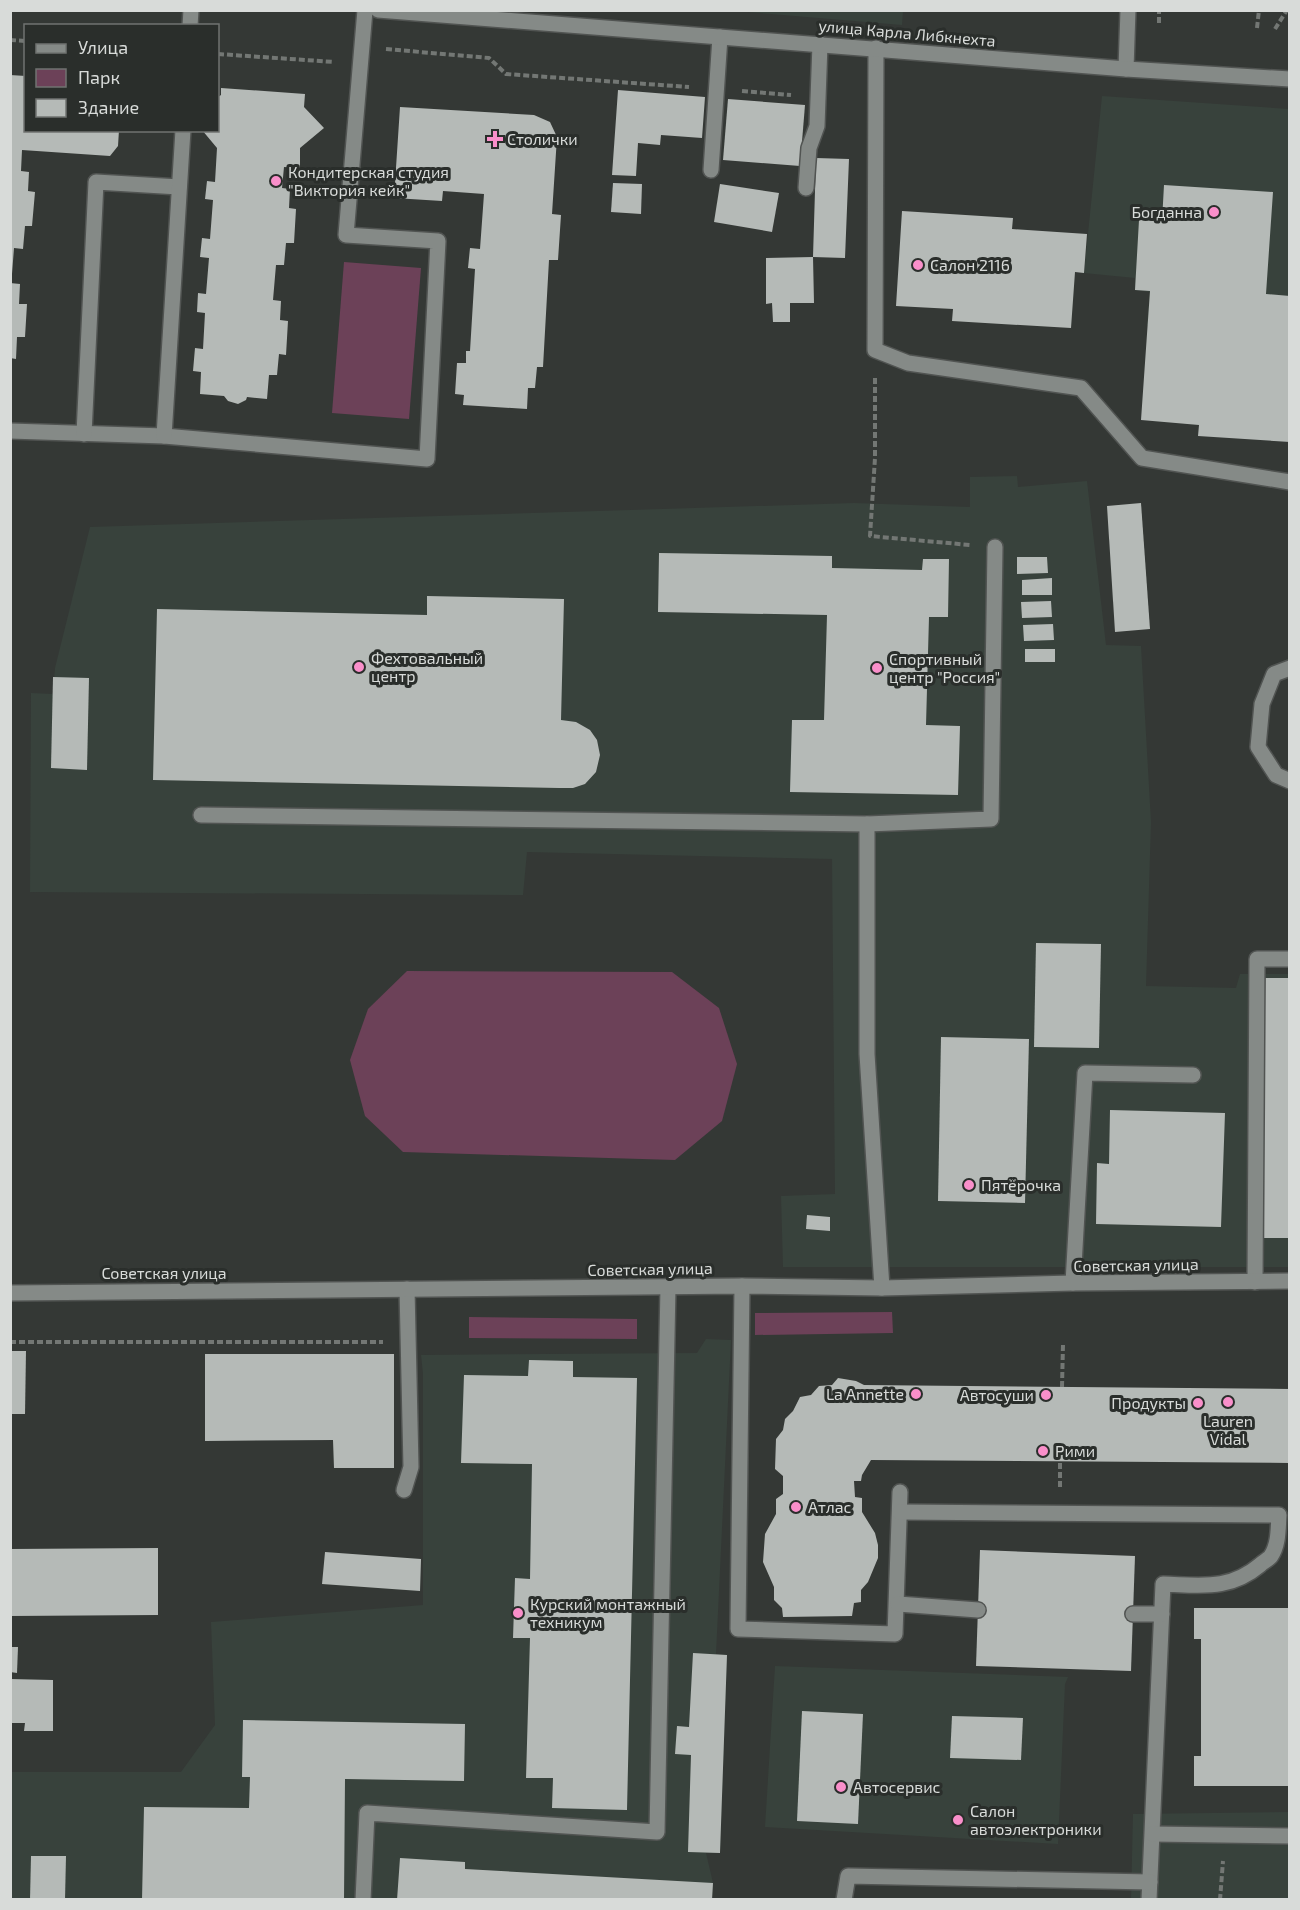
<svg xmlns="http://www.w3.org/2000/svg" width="1300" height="1910" font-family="'Exo 2',sans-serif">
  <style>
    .built { fill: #38423c }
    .green { fill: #6c4158 }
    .building { fill: #b5bab7 }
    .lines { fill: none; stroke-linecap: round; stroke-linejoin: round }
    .lane-casing { stroke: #515452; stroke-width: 18 }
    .street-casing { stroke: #515452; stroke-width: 18 }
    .secondary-casing { stroke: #515452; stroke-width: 18 }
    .path { stroke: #737774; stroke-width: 4; stroke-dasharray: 6 3; stroke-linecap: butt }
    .lane { stroke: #858a87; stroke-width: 15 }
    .street { stroke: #858a87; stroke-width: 15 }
    .secondary { stroke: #858a87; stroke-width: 15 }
    .poi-dot { fill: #f98fca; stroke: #2a2e2b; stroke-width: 2 }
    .labels { text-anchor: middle; stroke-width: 6; stroke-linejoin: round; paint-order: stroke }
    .street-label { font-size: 16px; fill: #d8dbd9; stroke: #2a2e2b }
    .poi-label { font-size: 16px; fill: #d8dbd9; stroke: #2a2e2b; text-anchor: start }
  </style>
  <rect width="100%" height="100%" fill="#343835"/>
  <g class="built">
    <polygon points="736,11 903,10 903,11 902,25"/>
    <polygon points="1102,96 1289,109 1289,345 1258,332 1147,325 1150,292 1135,290 1135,278 1084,273"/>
    <polygon points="1017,476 1018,487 1087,481 1106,645 1141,646 1151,822 1146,986 1236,988 1240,974 1289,974 1289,1267 783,1267 781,1196 835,1194 832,859 527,852 523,895 30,892 31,693 53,694 55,668 90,527 854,503 970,507 970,477"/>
    <polygon points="706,1339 731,1340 716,1654 727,1655 720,1853 706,1853 713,1883 712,1899 11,1899 10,1772 181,1772 215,1725 211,1622 423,1605 423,1374 421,1355 697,1353"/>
    <polygon points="775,1666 1068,1677 1065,1684 1058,1844 765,1827"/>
    <polygon points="1289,1812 1289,1899 1131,1900 1133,1814"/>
  </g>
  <g class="green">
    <polygon points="344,262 421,268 409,419 332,413"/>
    <polygon points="407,971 672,972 719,1008 737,1064 722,1121 675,1160 403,1152 365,1116 350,1060 368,1009"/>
    <polygon points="892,1312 893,1333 755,1335 755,1313"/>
    <polygon points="469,1317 637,1319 637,1339 469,1338"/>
  </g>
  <g class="building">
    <polygon points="10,75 26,76 26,130 119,130 118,146 110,156 22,150 21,171 29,172 28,191 35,192 32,226 25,226 23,249 14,248 12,274 10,274"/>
    <polygon points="221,88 305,94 304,107 324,128 300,148 300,168 284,167 282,188 290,189 289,208 296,209 294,243 286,243 284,265 276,265 273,300 281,301 280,320 288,321 286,355 279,354 277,375 269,375 267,399 247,397 246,400 238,404 228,401 224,396 200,394 201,372 193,371 195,348 203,349 205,313 197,312 198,293 206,294 209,258 200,257 202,238 210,239 213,200 205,199 207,181 215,182 217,148 202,130 218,130 218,97 221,95"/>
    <polygon points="618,90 705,97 702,138 661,135 660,145 638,143 636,176 612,175"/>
    <polygon points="728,99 805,105 800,166 723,160"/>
    <polygon points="400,107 534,115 550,122 557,137 552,214 561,215 558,260 549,260 543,367 537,367 535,388 528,388 527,409 463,405 464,395 455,394 457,363 466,363 466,351 470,351 475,269 468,268 470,248 480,249 484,194 443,191 442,201 394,198"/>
    <polygon points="816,158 849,159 845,258 813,257 814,303 790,303 790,322 773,322 772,303 766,304 766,258 813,257"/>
    <polygon points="613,183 642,184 641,214 611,212"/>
    <polygon points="720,184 779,193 772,232 714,222"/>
    <polygon points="1164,185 1273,192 1266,294 1290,296 1290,442 1198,436 1199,425 1141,420 1150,291 1135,290 1139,220 1162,221"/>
    <polygon points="902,211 1013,218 1012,229 1087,234 1084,273 1075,272 1071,328 952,321 953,309 896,306"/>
    <polygon points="10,283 20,284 19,304 27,304 25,337 17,337 16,359 10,358"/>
    <polygon points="1141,503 1150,629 1115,632 1107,506"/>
    <polygon points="659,553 832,556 832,568 922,570 923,559 949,559 948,617 929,617 926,725 960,726 958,795 790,792 792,720 824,720 827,615 658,612"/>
    <polygon points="1017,557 1047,557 1048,573 1017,574"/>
    <polygon points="1052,578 1052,595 1022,595 1022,580"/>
    <polygon points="427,596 564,599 561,720 576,722 590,730 597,740 600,755 596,772 585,784 573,788 559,788 153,780 157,609 427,615"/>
    <polygon points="1051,601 1052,617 1022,618 1021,602"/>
    <polygon points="1053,624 1054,640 1024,641 1023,625"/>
    <rect x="1025" y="649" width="30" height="13"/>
    <polygon points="53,677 89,678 87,770 51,768"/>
    <polygon points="1036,943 1101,944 1099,1048 1034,1047"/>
    <polygon points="1265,978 1290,978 1290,1238 1262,1238"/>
    <polygon points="941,1037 1029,1039 1025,1203 938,1201"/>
    <polygon points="1110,1110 1225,1113 1221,1227 1096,1224 1097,1163 1109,1164"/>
    <polygon points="807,1215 830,1217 830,1231 806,1229"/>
    <polygon points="10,1351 26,1351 25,1414 10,1414"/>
    <polygon points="205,1354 394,1354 394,1468 334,1468 333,1440 205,1441"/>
    <polygon points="529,1360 573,1361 573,1377 637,1378 627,1810 552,1808 553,1778 526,1778 530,1638 513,1638 515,1578 530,1579 532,1464 461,1463 464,1375 528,1376"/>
    <polygon points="838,1378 856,1381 864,1385 1290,1389 1290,1463 871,1460 862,1475 861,1481 854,1481 855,1497 862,1498 862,1512 875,1533 878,1545 878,1558 868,1582 861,1590 861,1602 854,1603 852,1616 783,1617 782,1608 774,1600 774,1587 763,1562 765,1534 776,1514 776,1499 783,1494 783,1476 775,1469 776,1439 783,1430 785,1419 793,1411 800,1397 811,1395 819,1386 832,1385"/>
    <polygon points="158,1548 158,1615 10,1616 10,1549"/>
    <polygon points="980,1550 1135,1556 1131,1671 976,1666"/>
    <polygon points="325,1552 421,1559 420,1591 322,1584"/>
    <polygon points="1194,1608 1290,1608 1290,1786 1194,1786 1194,1756 1201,1756 1201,1639 1194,1639"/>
    <polygon points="10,1647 18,1647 17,1673 10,1672"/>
    <polygon points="693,1653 727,1655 720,1853 688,1852 691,1755 675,1754 677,1726 689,1727"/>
    <polygon points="10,1679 53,1680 53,1731 24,1731 25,1723 10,1723"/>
    <polygon points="802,1711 863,1714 858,1824 797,1821"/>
    <polygon points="952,1716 1023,1718 1021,1760 950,1758"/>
    <polygon points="243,1720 465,1724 464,1781 345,1779 344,1900 142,1900 144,1807 249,1808 250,1777 242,1777"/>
    <polygon points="31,1856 66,1856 65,1900 30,1900"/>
    <polygon points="400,1858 465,1862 465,1869 713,1883 712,1900 397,1900"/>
  </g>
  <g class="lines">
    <g class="lane-casing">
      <g id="lane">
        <polyline points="190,26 191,10"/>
        <polyline points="876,48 875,350 908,363 1081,388 1142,458 1290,482"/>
        <polyline points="711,170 720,37"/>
        <polyline points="806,188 809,148 817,126 820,44"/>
        <polyline points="10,431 164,436 427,459 438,241 346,235 365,10"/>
        <polyline points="84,434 96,182 179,187"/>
        <polyline points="164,436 183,130"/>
        <polyline points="1290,668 1274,674 1262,704 1258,747 1276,775 1290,781"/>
        <polyline points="201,815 867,824"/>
        <polyline points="1255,1282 1257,959 1290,959"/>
        <polyline points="1073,1283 1085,1073 1193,1075"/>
        <polyline points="742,1286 738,1629 895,1634 900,1492"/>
        <polyline points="882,1288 867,1054 867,824 991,819 995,547"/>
        <polyline points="404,1490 411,1467 407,1289"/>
        <path d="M 900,1512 L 1279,1515 C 1278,1528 1279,1544 1271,1556 C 1269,1559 1263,1562 1260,1565 C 1229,1591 1201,1585 1163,1584 L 1149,1900"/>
        <polyline points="898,1604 978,1610"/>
        <polyline points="1133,1614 1162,1614"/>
        <polyline points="1153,1834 1290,1836"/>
        <polyline points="363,1900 367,1813 657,1832 668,1287"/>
        <polyline points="844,1900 848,1876 1150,1882"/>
      </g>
    </g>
    <g class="street-casing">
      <polyline id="street" points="1126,69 1128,10"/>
    </g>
    <g class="secondary-casing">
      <g id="secondary">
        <polyline points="378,10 1126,69 1290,79"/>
        <polyline points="10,1293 742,1286 882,1288 1073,1283 1290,1281"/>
      </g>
    </g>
    <g class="path">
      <polyline points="1159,23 1159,10"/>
      <polyline points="1257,28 1259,10"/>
      <polyline points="1275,29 1287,10"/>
      <polyline points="10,40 26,41"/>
      <polyline points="386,49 489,58 506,74 689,87"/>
      <polyline points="218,54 334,62"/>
      <polyline points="742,91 791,95"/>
      <polyline points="875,378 875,458 870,536 970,545"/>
      <polyline points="10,1342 383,1342"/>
      <polyline points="1062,1387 1063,1344"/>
      <polyline points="1060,1487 1060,1461"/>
      <polyline points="1220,1900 1223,1861"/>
    </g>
    <use href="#lane" class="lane"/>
    <use href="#street" class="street"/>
    <use href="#secondary" class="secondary"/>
  </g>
  <g class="poi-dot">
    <path d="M492 130h6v6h6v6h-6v6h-6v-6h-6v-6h6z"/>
    <circle cx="276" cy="181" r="6"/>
    <circle cx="1214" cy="212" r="6"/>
    <circle cx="918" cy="265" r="6"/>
    <circle cx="359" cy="667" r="6"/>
    <circle cx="877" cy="668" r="6"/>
    <circle cx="969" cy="1185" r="6"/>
    <circle cx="916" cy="1394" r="6"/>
    <circle cx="1046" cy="1395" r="6"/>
    <circle cx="1228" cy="1402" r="6"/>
    <circle cx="1198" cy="1403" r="6"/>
    <circle cx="1043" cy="1451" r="6"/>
    <circle cx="796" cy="1507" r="6"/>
    <circle cx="518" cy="1613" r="6"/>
    <circle cx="841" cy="1787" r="6"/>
    <circle cx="958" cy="1820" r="6"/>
  </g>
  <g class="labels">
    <g class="street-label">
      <text transform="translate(907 33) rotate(5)" y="6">улица Карла Либкнехта</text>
      <text transform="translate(1136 1265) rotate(-1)" y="6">Советская улица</text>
      <text transform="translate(650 1269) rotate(-1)" y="6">Советская улица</text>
      <text x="164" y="1279">Советская улица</text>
    </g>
    <g class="poi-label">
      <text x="507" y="145">Столички</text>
      <text x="288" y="178">Кондитерская студия<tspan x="288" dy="18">"Виктория кейк"</tspan></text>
      <text x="1202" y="218" text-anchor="end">Богданна</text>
      <text x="930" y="271">Салон 2116</text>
      <text x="371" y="664">Фехтовальный<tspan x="371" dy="18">центр</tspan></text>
      <text x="889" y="665">Спортивный<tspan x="889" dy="18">центр "Россия"</tspan></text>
      <text x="981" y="1191">Пятёрочка</text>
      <text x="904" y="1400" text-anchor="end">La Annette</text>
      <text x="1034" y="1401" text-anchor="end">Автосуши</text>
      <text x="1186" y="1409" text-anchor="end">Продукты</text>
      <text x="1228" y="1427" text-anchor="middle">Lauren<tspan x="1228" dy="18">Vidal</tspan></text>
      <text x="1055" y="1457">Рими</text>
      <text x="808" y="1513">Атлас</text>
      <text x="530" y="1610">Курский монтажный<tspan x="530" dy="18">техникум</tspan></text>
      <text x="853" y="1793">Автосервис</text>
      <text x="970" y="1817">Салон<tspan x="970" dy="18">автоэлектроники</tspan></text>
    </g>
  </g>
  <rect width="1300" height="1910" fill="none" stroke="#d8dbd9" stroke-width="24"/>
  <rect x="24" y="24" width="195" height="108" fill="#2a2e2b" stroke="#707371" stroke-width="1.5"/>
  <rect x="36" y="44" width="30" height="9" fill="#858a87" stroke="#707371" stroke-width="1.5"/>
  <text x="78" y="54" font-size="18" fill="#d8dbd9">Улица</text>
  <rect x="36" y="69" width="30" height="18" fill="#6c4158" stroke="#707371" stroke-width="1.5"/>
  <text x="78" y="84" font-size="18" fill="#d8dbd9">Парк</text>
  <rect x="36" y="99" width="30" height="18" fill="#b5bab7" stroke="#707371" stroke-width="1.5"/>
  <text x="78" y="114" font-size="18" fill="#d8dbd9">Здание</text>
</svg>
